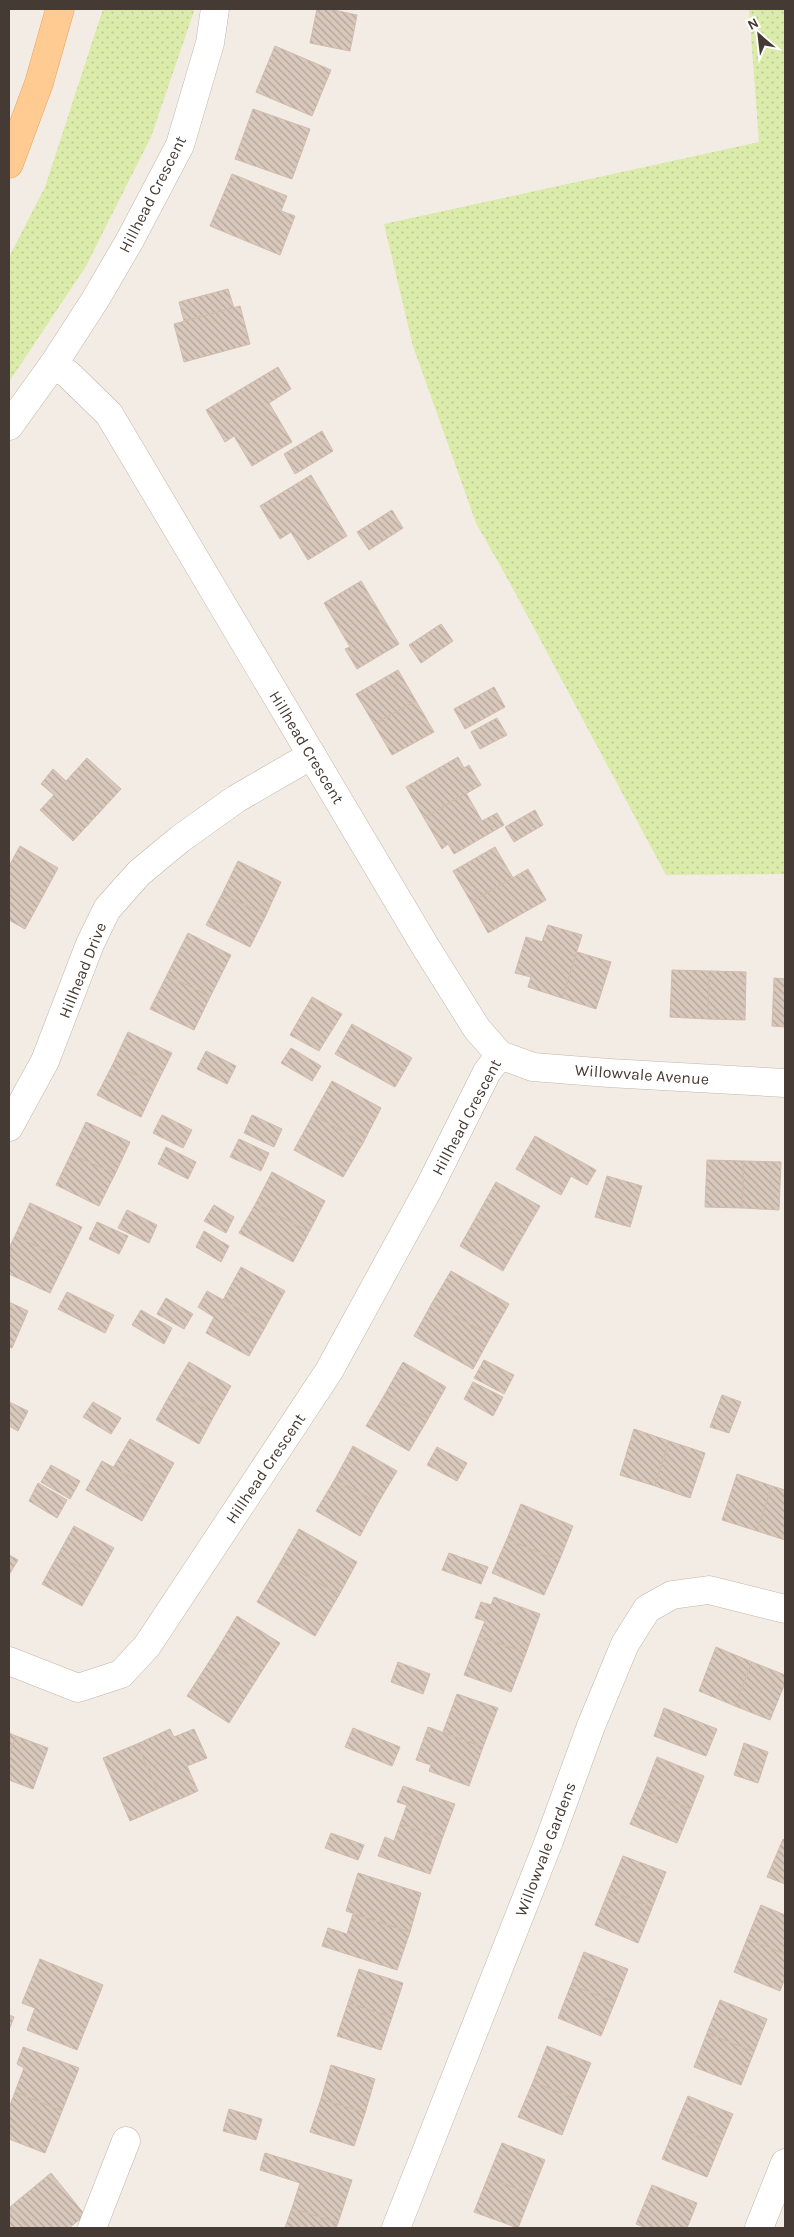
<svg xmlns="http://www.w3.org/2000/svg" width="794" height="2237" font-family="Karla,sans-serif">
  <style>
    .grass { fill: url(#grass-dots) }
    .building { fill: url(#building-back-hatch); stroke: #d1bbac }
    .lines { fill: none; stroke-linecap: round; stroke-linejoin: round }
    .minor-casing { stroke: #c2b5a9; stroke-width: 29 }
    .major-casing { stroke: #eba45b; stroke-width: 29 }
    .minor { stroke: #fff; stroke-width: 28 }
    .major { stroke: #ffcb92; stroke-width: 28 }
    .labels { text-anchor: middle; stroke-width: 5; stroke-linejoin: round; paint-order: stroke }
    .street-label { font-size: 16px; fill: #463b34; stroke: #fff }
  </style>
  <defs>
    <pattern id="grass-dots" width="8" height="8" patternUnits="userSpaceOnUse" patternTransform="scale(1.25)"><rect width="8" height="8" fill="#daebaa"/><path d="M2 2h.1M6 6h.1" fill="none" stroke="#bcca93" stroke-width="1.8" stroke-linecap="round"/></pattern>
    <pattern id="building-back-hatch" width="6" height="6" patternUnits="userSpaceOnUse" patternTransform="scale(1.25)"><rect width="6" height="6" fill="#d9c8bc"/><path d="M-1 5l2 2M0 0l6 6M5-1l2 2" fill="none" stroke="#b2a49a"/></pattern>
  </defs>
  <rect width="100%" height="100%" fill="#f3ece4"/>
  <g class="grass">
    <polygon points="103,9 193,9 194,11 151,137 86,266 9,382 9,257 45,187"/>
    <polygon points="749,9 785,9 785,874 666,875 511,585 476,523 413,346 384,224 759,142"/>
  </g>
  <g class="building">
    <polygon points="317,9 329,9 357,15 350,51 310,43"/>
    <polygon points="275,46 331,70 312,116 256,92"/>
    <polygon points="253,109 310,129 292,179 235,159"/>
    <polygon points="232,174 287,196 281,211 295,216 280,255 210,226"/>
    <polygon points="228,289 234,308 184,321 179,302"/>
    <polygon points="240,306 250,344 184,362 174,324"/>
    <polygon points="278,367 291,389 269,403 292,442 252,466 234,436 225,442 206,410"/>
    <polygon points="322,431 333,451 295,474 284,454"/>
    <polygon points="311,475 347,536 308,560 291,532 280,539 260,506"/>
    <polygon points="392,510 403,528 369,550 357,532"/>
    <polygon points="361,581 399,644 357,669 345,649 350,647 324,603"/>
    <polygon points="441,624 453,641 421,663 409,645"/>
    <polygon points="398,670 416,701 374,724 356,694"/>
    <polygon points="494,687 505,707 465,729 454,709"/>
    <polygon points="416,701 434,732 392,755 374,724"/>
    <polygon points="497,718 507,735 480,749 471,732"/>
    <polygon points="458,757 464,768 469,765 481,785 424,818 406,787"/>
    <polygon points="87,758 121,789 73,841 40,810 54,795 41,784 53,769 66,781"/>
    <polygon points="466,793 482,821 497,813 504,825 454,854 448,844 442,849 424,818"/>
    <polygon points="535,810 543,825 514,842 505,827"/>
    <polygon points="20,846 58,868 25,929 9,920 9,866"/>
    <polygon points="495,847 513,878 471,902 453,871"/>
    <polygon points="238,861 281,882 266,915 222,894"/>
    <polygon points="528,869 546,900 488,933 471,902"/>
    <polygon points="222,894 266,915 250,947 206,925"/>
    <polygon points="548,925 582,935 562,998 528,987 531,977 515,973 526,937 542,942"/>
    <polygon points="188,933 231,955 210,997 167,975"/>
    <polygon points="577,952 611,962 596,1009 562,998"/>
    <polygon points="672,970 709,971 708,1019 670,1017"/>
    <polygon points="709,971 746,972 745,1020 708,1019"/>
    <polygon points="167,975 210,997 194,1030 150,1009"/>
    <polygon points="774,978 785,979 785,1027 772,1026"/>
    <polygon points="312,997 342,1014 319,1051 290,1035"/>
    <polygon points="352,1024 412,1058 395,1087 335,1054"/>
    <polygon points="128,1032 172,1053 156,1085 113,1064"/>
    <polygon points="291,1048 321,1066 312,1081 281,1063"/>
    <polygon points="206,1051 236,1066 227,1084 197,1069"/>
    <polygon points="113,1064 156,1085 141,1117 97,1095"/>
    <polygon points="332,1081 381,1108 363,1143 313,1115"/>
    <polygon points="162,1115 192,1130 183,1148 153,1133"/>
    <polygon points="252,1115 282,1129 274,1147 244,1133"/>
    <polygon points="313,1115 363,1143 343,1177 294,1150"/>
    <polygon points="86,1122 130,1142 115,1174 71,1154"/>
    <polygon points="535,1136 596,1170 587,1185 571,1176 561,1195 516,1169"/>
    <polygon points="239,1139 269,1153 261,1171 230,1157"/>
    <polygon points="166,1147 196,1162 188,1179 158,1164"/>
    <polygon points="71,1154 115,1174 99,1206 56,1185"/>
    <polygon points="707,1160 744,1161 742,1208 705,1207"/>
    <polygon points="744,1161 781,1162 779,1210 742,1208"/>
    <polygon points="272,1172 325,1201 309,1232 256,1203"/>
    <polygon points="607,1176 642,1186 630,1227 595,1217"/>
    <polygon points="496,1182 540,1206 521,1239 478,1214"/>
    <polygon points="30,1203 82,1227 66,1260 15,1236"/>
    <polygon points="256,1203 309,1232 293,1262 239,1233"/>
    <polygon points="214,1205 234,1217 226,1233 204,1221"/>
    <polygon points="127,1210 157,1225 149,1243 118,1228"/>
    <polygon points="478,1214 521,1239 503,1271 460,1246"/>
    <polygon points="97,1222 128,1236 119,1254 89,1239"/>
    <polygon points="204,1231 229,1246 221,1262 196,1247"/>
    <polygon points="15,1236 66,1260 50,1293 9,1274 9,1248"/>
    <polygon points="241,1267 285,1291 267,1324 223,1300"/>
    <polygon points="451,1271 509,1304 491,1336 432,1303"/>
    <polygon points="207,1291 267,1324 249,1356 206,1333 214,1317 198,1307"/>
    <polygon points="67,1292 114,1315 105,1333 58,1309"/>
    <polygon points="166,1298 193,1314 184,1329 157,1314"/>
    <polygon points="9,1302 28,1311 12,1348 9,1347"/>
    <polygon points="432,1303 491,1336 473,1369 414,1336"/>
    <polygon points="141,1310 172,1328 164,1344 132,1325"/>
    <polygon points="484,1360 514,1375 504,1394 474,1378"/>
    <polygon points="189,1362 231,1386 215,1414 172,1391"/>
    <polygon points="403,1362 446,1387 428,1419 385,1394"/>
    <polygon points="473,1382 503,1397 493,1416 464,1399"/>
    <polygon points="172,1391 215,1414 199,1444 156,1420"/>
    <polygon points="385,1394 428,1419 409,1451 366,1426"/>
    <polygon points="722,1395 741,1402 729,1433 710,1427"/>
    <polygon points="9,1402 28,1411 18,1431 9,1426"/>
    <polygon points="93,1402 121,1418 111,1434 83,1417"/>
    <polygon points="634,1429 669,1441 655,1486 620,1475"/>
    <polygon points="130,1439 174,1463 158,1492 113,1468"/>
    <polygon points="669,1441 705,1453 690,1498 655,1486"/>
    <polygon points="353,1446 397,1471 378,1503 335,1479"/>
    <polygon points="437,1447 467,1463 457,1481 427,1465"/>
    <polygon points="102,1461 158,1492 142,1521 86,1490"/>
    <polygon points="51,1465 80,1481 70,1499 41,1482"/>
    <polygon points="737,1474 772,1486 757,1531 722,1520"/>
    <polygon points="335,1479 378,1503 360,1536 316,1511"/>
    <polygon points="38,1483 67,1500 57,1518 29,1501"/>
    <polygon points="772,1486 785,1490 785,1540 757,1531"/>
    <polygon points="521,1504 573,1526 559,1561 507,1539"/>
    <polygon points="74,1526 114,1548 98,1577 58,1555"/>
    <polygon points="299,1529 357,1562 339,1595 281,1561"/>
    <polygon points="507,1539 559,1561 544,1595 492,1573"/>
    <polygon points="449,1553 488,1567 481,1584 442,1570"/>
    <polygon points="9,1555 18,1560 9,1575"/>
    <polygon points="58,1555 98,1577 82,1606 42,1584"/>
    <polygon points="281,1561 339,1595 315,1636 257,1602"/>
    <polygon points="494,1597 540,1614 526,1653 479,1636 485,1621 475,1618 481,1602 491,1605"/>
    <polygon points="237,1616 280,1643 260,1674 218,1648"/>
    <polygon points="479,1636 526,1653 511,1692 464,1675"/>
    <polygon points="716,1647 752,1662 735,1706 699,1691"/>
    <polygon points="218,1648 260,1674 229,1723 187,1696"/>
    <polygon points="398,1662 430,1674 423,1694 391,1682"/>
    <polygon points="752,1662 785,1675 785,1683 770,1720 735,1706"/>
    <polygon points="457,1694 498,1708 483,1747 443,1732"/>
    <polygon points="664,1708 717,1729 706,1756 654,1736"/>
    <polygon points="428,1727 483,1747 469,1786 429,1771 431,1765 416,1760"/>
    <polygon points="353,1728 400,1747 392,1766 345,1747"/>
    <polygon points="170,1729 174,1737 194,1729 207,1758 187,1766 198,1791 164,1806 137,1744"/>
    <polygon points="9,1733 16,1736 9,1756"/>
    <polygon points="16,1736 48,1748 33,1789 9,1780 9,1756"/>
    <polygon points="744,1743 768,1752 758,1783 734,1775"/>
    <polygon points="137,1744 164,1806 130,1821 103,1758"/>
    <polygon points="657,1757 704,1776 691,1809 644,1791"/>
    <polygon points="403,1786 455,1804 442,1839 400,1824 407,1805 397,1802"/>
    <polygon points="644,1791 691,1809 677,1843 630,1824"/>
    <polygon points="400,1824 442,1839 430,1874 378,1856 385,1837 394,1841"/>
    <polygon points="331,1833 364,1845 358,1860 325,1848"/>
    <polygon points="783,1839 785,1840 785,1884 767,1877"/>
    <polygon points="623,1856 666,1872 652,1908 609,1890"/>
    <polygon points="358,1873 421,1893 410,1932 346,1911"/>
    <polygon points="609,1890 652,1908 638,1943 595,1925"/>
    <polygon points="761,1905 785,1915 785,1954 747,1939"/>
    <polygon points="353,1914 410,1932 397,1970 322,1946 328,1928 347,1934"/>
    <polygon points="747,1939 785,1954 785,1978 780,1991 734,1972"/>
    <polygon points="584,1952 628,1969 615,2002 571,1985"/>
    <polygon points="40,1959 103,1985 77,2050 27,2030 35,2008 22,2003"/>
    <polygon points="359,1969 403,1983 392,2017 348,2003"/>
    <polygon points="571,1985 615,2002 601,2036 558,2018"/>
    <polygon points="720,2000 767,2019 754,2052 707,2033"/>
    <polygon points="348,2003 392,2017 381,2050 337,2036"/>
    <polygon points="9,2015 14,2017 9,2030"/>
    <polygon points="707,2033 754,2052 741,2085 694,2067"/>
    <polygon points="547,2046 591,2063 576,2099 533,2082"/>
    <polygon points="23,2047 79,2068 62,2111 15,2092 24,2068 17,2064"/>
    <polygon points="331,2065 375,2079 365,2113 321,2099"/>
    <polygon points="533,2082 576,2099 562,2135 518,2117"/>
    <polygon points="15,2092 62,2111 45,2153 9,2139 9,2108"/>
    <polygon points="688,2096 733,2114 720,2145 675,2127"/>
    <polygon points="321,2099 365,2113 354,2146 310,2132"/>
    <polygon points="229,2109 262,2119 256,2140 223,2131"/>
    <polygon points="675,2127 720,2145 707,2177 662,2159"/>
    <polygon points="502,2143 545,2160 531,2195 488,2177"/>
    <polygon points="265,2153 352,2180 338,2223 292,2208 300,2183 260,2170"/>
    <polygon points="51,2173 85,2215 69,2228 27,2228 10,2207"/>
    <polygon points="488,2177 531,2195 518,2228 474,2212"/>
    <polygon points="652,2185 697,2203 687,2228 646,2228 636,2224"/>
    <polygon points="10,2207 27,2228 9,2228"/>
    <polygon points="292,2208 338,2223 336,2228 285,2228"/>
  </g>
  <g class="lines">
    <g class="minor-casing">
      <g id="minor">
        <polyline points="53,365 68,374 109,414 425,946 477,1029 500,1055 533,1067 609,1073 785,1083"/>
        <polyline points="9,426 53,365 95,300 130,240 180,145 210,43 215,9"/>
        <polyline points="9,1127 45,1061 90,944 107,909 139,873 180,839 236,799 312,755"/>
        <polyline points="9,1661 78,1688 121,1674 147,1646 329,1371 429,1188 487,1072 500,1055"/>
        <polyline points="92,2228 126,2141"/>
        <polyline points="396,2228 549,1841 591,1726 625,1644 647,1609 672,1595 709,1590 785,1609"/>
        <polyline points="759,2228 785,2163"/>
      </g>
    </g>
    <g class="major-casing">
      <polyline id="major" points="9,164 39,83 60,9"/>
    </g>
    <use href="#minor" class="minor"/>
    <use href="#major" class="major"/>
  </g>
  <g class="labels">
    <g class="street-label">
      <text transform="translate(152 194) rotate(-63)" y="6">Hillhead Crescent</text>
      <text transform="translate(307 747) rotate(59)" y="6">Hillhead Crescent</text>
      <text transform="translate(82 970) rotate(-68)" y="6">Hillhead Drive</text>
      <text transform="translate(642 1074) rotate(4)" y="6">Willowvale Avenue</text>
      <text transform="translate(466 1117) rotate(-62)" y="6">Hillhead Crescent</text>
      <text transform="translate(265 1468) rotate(-56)" y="6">Hillhead Crescent</text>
      <text transform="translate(545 1849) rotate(-69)" y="6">Willowvale Gardens</text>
    </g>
  </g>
  <rect width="794" height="2237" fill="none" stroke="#463b34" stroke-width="20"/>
  <g transform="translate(759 35) rotate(332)" stroke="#ffffff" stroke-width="4" paint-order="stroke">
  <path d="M0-4L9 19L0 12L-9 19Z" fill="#463b34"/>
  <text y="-8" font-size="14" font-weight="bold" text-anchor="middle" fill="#463b34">N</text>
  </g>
</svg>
